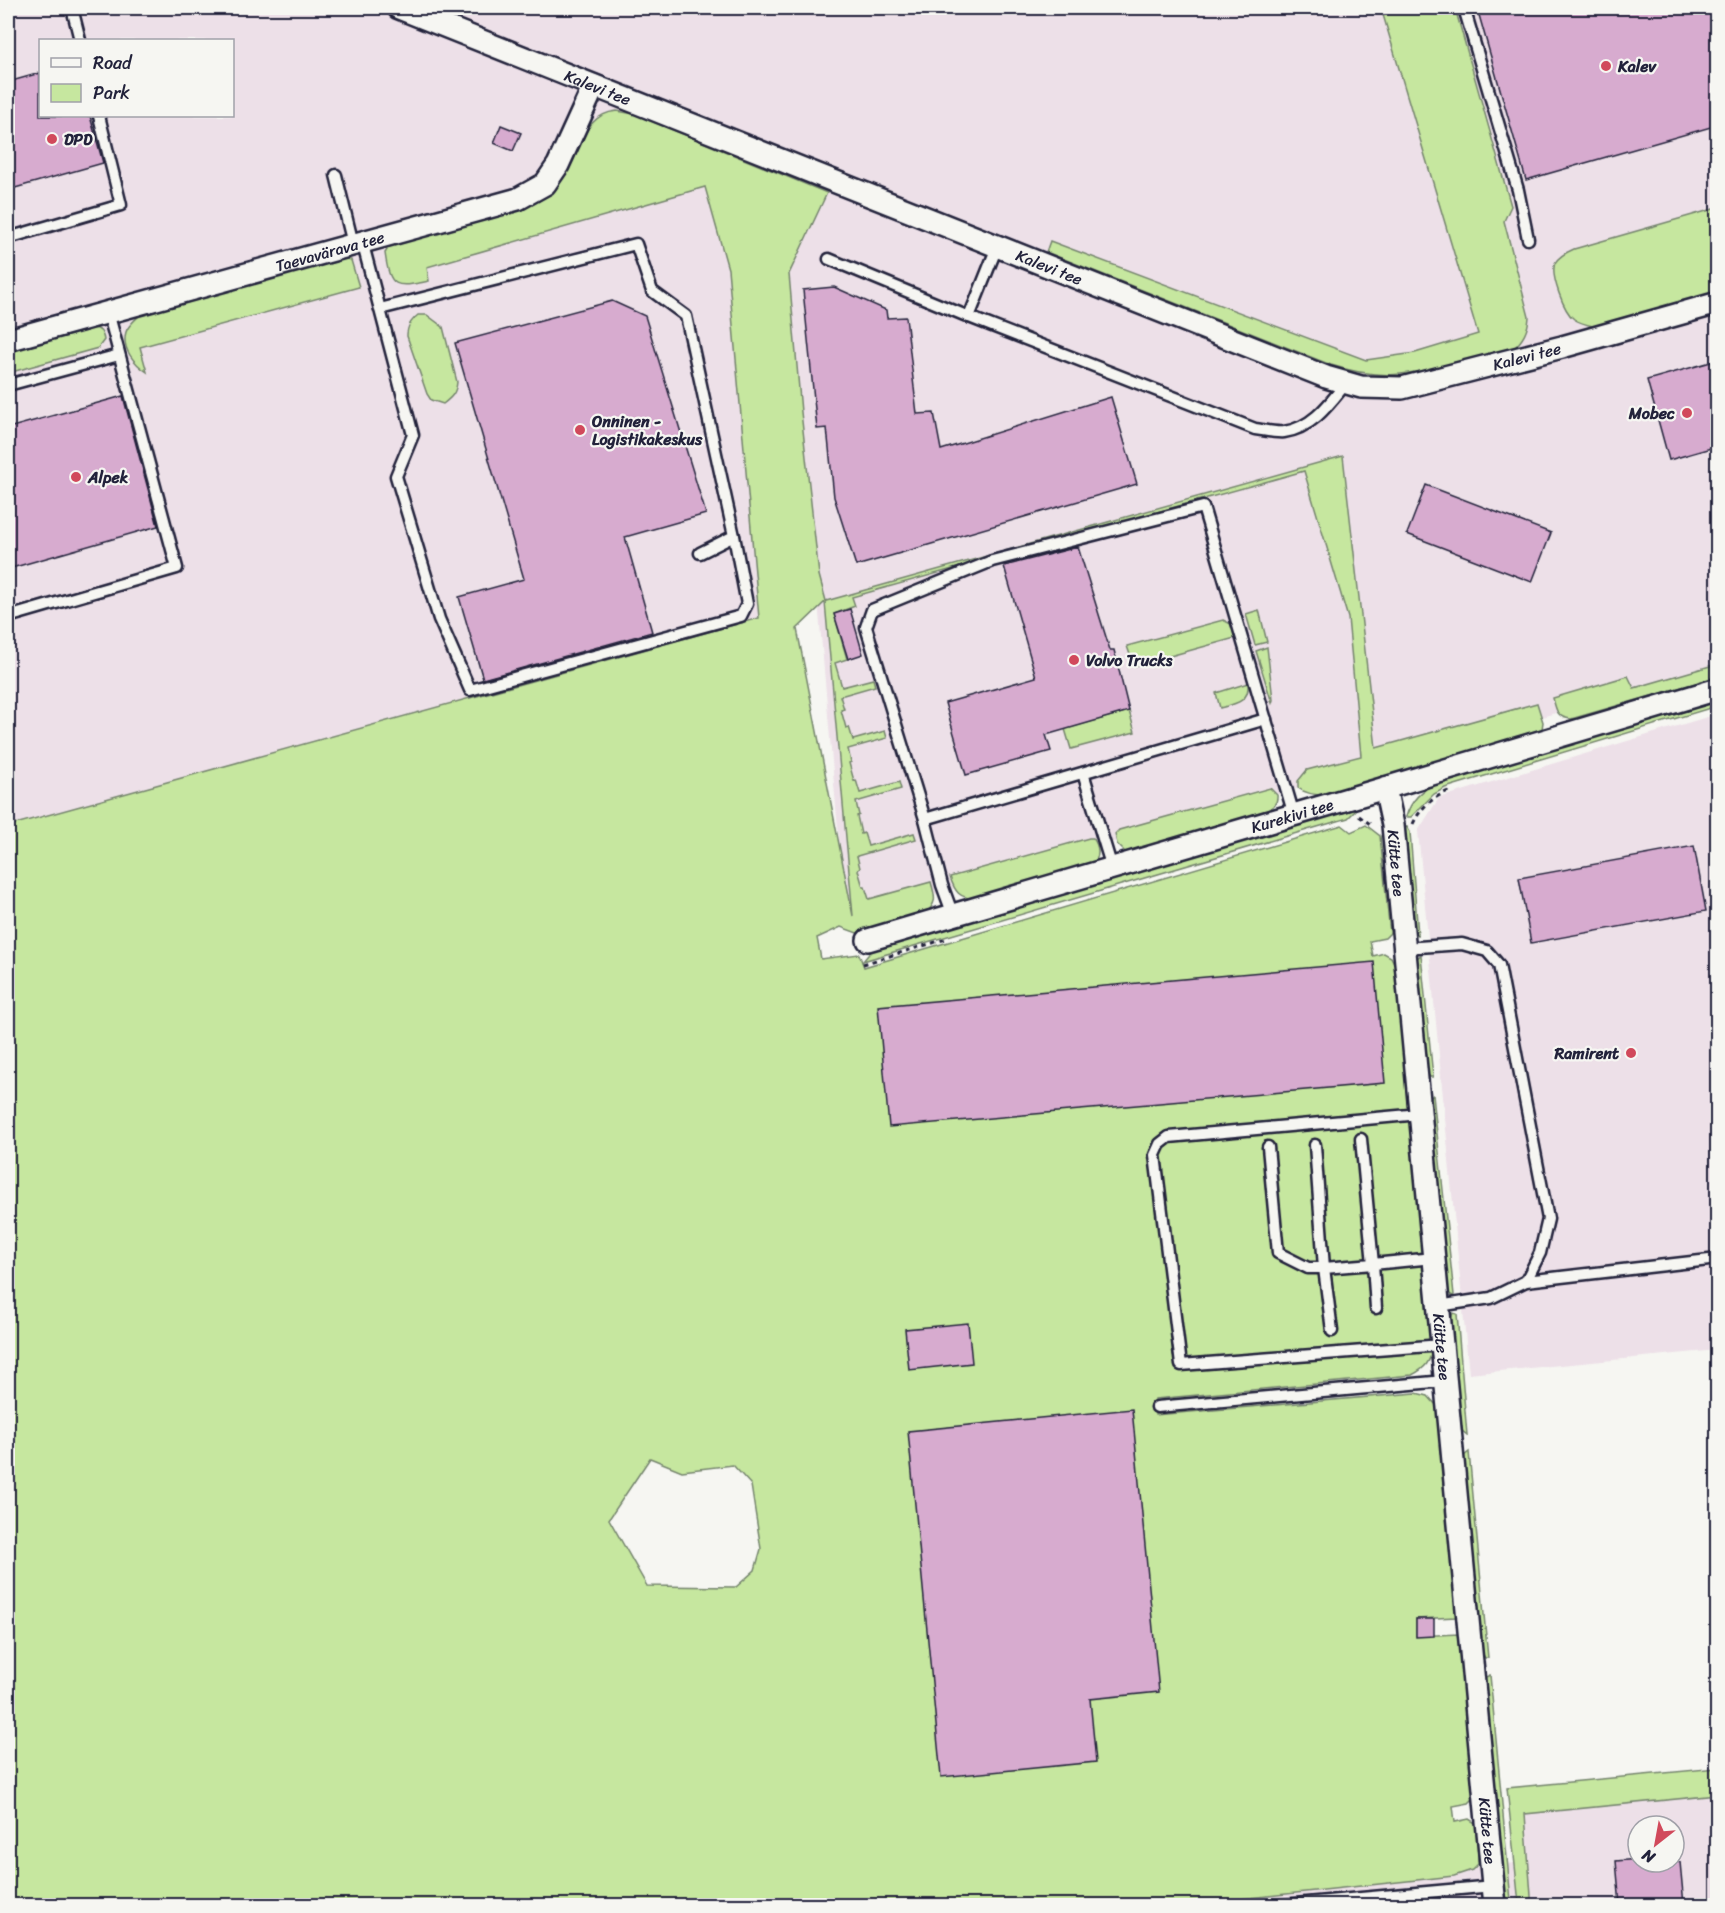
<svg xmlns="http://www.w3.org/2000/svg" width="1725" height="1913" font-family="Sriracha,sans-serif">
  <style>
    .built { fill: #ede0e8; fill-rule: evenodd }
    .green { fill: #c6e79f; stroke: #74846d; stroke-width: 1.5; fill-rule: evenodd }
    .building { fill: #d7abcf; stroke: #22223b; stroke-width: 1.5 }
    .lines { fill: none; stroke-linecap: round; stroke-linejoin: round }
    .lane-casing { stroke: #22223b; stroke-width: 15 }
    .street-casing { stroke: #22223b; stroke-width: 26 }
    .path { stroke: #22223b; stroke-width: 3; stroke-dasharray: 4.5 4.5; stroke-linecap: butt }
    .lane { stroke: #f6f6f2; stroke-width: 10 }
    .street { stroke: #f6f6f2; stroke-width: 21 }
    .poi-dot { fill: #d1495b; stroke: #f6f6f2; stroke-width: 2 }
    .labels { text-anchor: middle; stroke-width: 4.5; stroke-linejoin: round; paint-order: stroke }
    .poi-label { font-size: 16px; font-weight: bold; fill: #22223b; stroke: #f6f6f2; text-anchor: start }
    .street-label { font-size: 16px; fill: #22223b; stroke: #f6f6f2 }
  </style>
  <rect width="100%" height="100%" fill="#f6f6f2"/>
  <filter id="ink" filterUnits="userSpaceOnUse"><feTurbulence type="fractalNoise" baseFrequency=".0167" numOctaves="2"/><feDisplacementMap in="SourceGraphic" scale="12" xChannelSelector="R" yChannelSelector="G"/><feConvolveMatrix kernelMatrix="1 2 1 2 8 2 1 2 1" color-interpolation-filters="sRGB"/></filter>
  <g filter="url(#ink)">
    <g class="built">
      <path d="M 8,8 L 1717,8 L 1717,666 L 846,920 L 818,602 L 8,826 ZM 40,40 L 232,40 L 232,116 L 40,116 Z"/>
      <polygon points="1717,714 1717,1350 1469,1374 1418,831 1439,798"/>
      <path d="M 1717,1768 L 1717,1905 L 1091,1906 L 1515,1863 L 1508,1788 ZM 1638,1826 L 1674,1826 L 1674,1862 L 1638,1862 Z"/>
    </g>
    <g class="green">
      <path d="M 1381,8 L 1455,8 L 1511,206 L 1504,221 L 1529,317 C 1528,331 1523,340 1513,349 C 1495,355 1477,359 1458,363 C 1409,375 1381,381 1331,365 L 1046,252 L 1050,241 L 1366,360 L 1415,353 L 1478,334 Z"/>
      <path d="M 617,111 L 634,114 L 827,193 L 789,274 L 801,412 L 819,575 L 826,601 L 1343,456 L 1376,748 L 1537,703 L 1543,722 L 1542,729 L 1325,795 C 1315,795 1306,794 1298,788 L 1298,781 L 1307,770 L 1361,756 L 1348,618 L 1304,471 L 852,597 L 855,606 L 834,614 L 847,659 L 835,663 L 842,687 L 873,679 L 875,686 L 840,696 L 844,709 L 841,710 L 846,728 L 849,727 L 853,740 L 885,731 L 887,738 L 848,749 L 851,762 L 849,763 L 854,781 L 856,780 L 860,793 L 899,782 L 901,789 L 856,802 L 859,815 L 857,816 L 861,834 L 864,833 L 868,846 L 914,833 L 916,839 L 857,856 L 860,868 L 858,870 L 863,887 L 865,887 L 869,899 L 931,882 C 936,899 937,903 924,915 L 860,934 L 841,927 L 817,938 L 821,959 L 859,954 L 864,967 L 1342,825 L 1351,832 L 1366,825 L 1380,836 L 1390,933 L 1385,938 L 1370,941 L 1373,956 L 1384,953 L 1391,957 L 1395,965 L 1433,1347 C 1430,1362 1426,1368 1412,1375 L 1155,1399 L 1155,1415 L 1416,1393 L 1428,1396 L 1437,1406 L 1456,1617 L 1416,1619 L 1416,1636 L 1459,1634 L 1474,1798 L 1469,1803 L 1453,1806 L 1455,1822 L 1469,1819 L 1477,1824 L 1478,1864 L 1472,1870 L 1454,1876 L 1175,1906 L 8,1906 L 8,826 L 759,618 L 728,269 L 705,187 L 427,267 L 429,281 C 395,288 390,289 385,253 L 389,247 L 397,243 L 548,194 C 557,185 565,177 571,165 C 583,142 586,114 617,111 ZM 825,602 L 853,916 L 797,629 ZM 650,1458 L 682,1471 L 733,1465 L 751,1485 L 761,1549 L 755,1570 L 736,1587 L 647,1586 L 609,1519 Z"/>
      <path d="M 1717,208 L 1717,293 L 1597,327 C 1589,325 1581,324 1574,319 C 1564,312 1550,275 1555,263 C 1559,256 1567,252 1574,249 Z"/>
      <path d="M 344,258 L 351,260 L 359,287 L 140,347 L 147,372 C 135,364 121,349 126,332 C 128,325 136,319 141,314 Z"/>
      <path d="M 418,315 L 427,315 L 443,327 L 457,382 C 456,393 452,397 443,404 L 431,400 L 427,394 L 407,336 C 407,326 411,321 418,315 Z"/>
      <path d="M 93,328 C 100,328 103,333 104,340 L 98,348 L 8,373 L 8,352 Z"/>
      <polygon points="1259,610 1267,642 1255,645 1246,614"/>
      <polygon points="1223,620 1231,624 1235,638 1134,666 1127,646"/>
      <polygon points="1267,647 1273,700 1272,703 1256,651"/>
      <path d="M 1717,664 L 1717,677 L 1571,719 C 1557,718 1556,710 1553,698 L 1628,676 L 1634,688 Z"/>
      <path d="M 1248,683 C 1250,702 1235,704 1220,708 L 1216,693 Z"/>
      <path d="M 1717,699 L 1717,706 L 1445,788 L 1434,794 L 1411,817 L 1406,817 C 1411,800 1421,791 1436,783 Z"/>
      <polygon points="1129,711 1135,732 1071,749 1065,729"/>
      <path d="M 1270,788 L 1277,795 C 1278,805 1271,808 1263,813 L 1131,853 L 1126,853 L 1117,844 L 1115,834 L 1119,830 Z"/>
      <polygon points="1353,808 1356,810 1348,818 863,961 873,949"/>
      <polygon points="1407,827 1410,832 1418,935 1415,934 1412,930 1404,828"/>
      <path d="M 1089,838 L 1093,838 C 1099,846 1100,856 1094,863 L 976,899 C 959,898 955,892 950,877 Z"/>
      <polygon points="1421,955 1433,1077 1430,1077 1425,1071 1415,964 1417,958"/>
      <polygon points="1433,1095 1454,1295 1453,1296 1449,1294 1448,1290 1429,1099"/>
      <polygon points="1453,1313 1457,1314 1467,1435 1460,1429 1451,1318"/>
      <polygon points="1469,1452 1488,1658 1485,1658 1482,1653 1464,1456"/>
      <polygon points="1490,1675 1511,1901 1505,1896 1503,1890 1484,1682 1486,1677"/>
      <polygon points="1717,1768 1717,1795 1525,1814 1531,1896 1531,1899 1527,1903 1519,1904 1507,1788"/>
    </g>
    <g class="building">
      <polygon points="1477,8 1718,8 1718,125 1526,180"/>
      <polygon points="40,73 40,116 90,116 103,163 8,190 8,82"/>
      <polygon points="501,125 521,133 513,151 494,143"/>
      <polygon points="834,287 886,310 887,318 906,317 917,414 934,413 941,450 1111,397 1137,484 856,566 834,497 827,428 817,429 803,290"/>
      <polygon points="612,301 645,316 706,514 625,537 652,632 483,679 459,597 524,579 455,343"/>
      <polygon points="1718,360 1718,446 1669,460 1647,380"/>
      <polygon points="123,396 158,526 8,569 8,428"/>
      <polygon points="1426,485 1551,533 1532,582 1407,534"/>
      <polygon points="1078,547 1110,650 1114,650 1129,711 1046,735 1051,751 966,775 945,703 1036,677 1004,566"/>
      <polygon points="850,609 863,654 848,659 834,614"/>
      <polygon points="1694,846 1706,911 1531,943 1519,878"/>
      <polygon points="1374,962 1385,1083 889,1127 878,1006"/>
      <polygon points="968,1323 972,1363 909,1370 905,1329"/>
      <polygon points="1132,1409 1159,1692 1090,1699 1096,1762 941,1777 908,1431"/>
      <polygon points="1416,1619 1434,1619 1434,1636 1416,1637"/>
      <polygon points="1638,1859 1638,1862 1680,1862 1684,1905 1620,1905 1616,1861"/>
    </g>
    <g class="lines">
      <g class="lane-casing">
        <g id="lane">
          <polyline points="72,8 80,40"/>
          <polyline points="1464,8 1518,190 1528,239"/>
          <polyline points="336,175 353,244"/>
          <polyline points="8,238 121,205 99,116"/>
          <polyline points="362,241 413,435 396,476 439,619 470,690 741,616 747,604 734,536"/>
          <path d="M 829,259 L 969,317 L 1255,429 C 1264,430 1275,433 1284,432 C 1313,428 1330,403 1347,382"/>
          <polyline points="380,309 636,244 652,291 686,316 734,536 700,553"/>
          <polyline points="969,317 997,247"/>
          <polyline points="8,385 119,355"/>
          <polyline points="8,617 177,568 108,312"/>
          <polyline points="1083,773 1112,868"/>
          <polyline points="925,819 1266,719"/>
          <polyline points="953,915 942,885 925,819 866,627 872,610 992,561 1203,507 1294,815"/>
          <polyline points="1404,948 1462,944 1487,951 1499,965 1548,1219 1540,1253 1526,1281"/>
          <polyline points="1420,1114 1169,1137 1160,1144 1155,1155 1181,1365 1442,1345"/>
          <polyline points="1361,1139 1373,1264 1433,1258"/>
          <polyline points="1315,1145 1324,1268 1373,1264 1376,1308"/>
          <polyline points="1268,1147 1278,1253 1308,1268 1324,1268 1332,1331"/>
          <polyline points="1438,1306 1491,1298 1526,1281 1718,1259"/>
          <polyline points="1157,1407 1445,1381"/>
          <polyline points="1273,1906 1493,1886"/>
        </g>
      </g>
      <g class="street-casing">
        <g id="street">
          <path id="s1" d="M 399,8 L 1326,377 L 1361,387 L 1402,388 L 1562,347 L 1718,303"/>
          <path id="s2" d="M 8,340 L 518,199 L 545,184 L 558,165 L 594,86"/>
          <path id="s3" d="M 1385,788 L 1393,825 L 1495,1906"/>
          <path id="s4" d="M 868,940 L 1385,788 L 1718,689"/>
        </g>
      </g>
      <g class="path">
        <polyline points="1359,816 1373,826"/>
        <path d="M 1413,824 C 1420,808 1433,797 1449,791"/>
        <polyline points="863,964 946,939"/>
      </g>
      <use href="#lane" class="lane"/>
      <use href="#street" class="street"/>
    </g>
  </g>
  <g class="poi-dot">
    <circle cx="1606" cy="66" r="6"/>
    <circle cx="52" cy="139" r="6"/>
    <circle cx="1687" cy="413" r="6"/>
    <circle cx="580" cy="430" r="6"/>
    <circle cx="76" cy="477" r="6"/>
    <circle cx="1074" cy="660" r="6"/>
    <circle cx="1631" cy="1053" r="6"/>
  </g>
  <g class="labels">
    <g class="poi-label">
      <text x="1618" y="72">Kalev</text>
      <text x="64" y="145">DPD</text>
      <text x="1675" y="419" text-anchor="end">Mobec</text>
      <text x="592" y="427">Onninen -<tspan x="592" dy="18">Logistikakeskus</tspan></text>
      <text x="88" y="483">Alpek</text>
      <text x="1086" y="666">Volvo Trucks</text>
      <text x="1619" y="1059" text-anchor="end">Ramirent</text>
    </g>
    <g class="street-label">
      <text dy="6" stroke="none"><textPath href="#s1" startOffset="214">Kalevi tee</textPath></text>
      <text dy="6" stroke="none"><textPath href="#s2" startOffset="334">Taevavärava tee</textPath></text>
      <text dy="6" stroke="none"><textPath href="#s1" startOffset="700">Kalevi tee</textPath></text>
      <text dy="6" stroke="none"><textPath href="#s1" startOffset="1204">Kalevi tee</textPath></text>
      <text dy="6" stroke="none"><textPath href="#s4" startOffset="442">Kurekivi tee</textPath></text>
      <text dy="6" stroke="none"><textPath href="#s3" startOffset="76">Kütte tee</textPath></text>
      <text dy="6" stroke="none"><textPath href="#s3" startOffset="562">Kütte tee</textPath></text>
      <text dy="6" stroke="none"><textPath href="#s3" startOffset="1048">Kütte tee</textPath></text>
    </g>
  </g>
  <rect width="1725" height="1913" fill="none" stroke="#f6f6f2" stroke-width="30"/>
  <rect x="15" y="15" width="1695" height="1883" fill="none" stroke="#22223b" stroke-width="2" filter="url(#ink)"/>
  <rect x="39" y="39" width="195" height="78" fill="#f6f6f2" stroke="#a1a1a9" stroke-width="1.5"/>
  <rect x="51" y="58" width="30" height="9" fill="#f6f6f2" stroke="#a1a1a9" stroke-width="1.5"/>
  <text x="93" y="69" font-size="18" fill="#22223b">Road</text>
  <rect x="51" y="84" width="30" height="18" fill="#c6e79f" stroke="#a1a1a9" stroke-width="1.5"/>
  <text x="93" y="99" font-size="18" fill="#22223b">Park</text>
  <g transform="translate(1656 1844) rotate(211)"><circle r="28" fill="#f6f6f2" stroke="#a1a1a9" stroke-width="1.5"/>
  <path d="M0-4.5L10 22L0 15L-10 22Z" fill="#d1495b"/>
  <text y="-9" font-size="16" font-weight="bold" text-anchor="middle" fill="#22223b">N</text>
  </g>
</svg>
